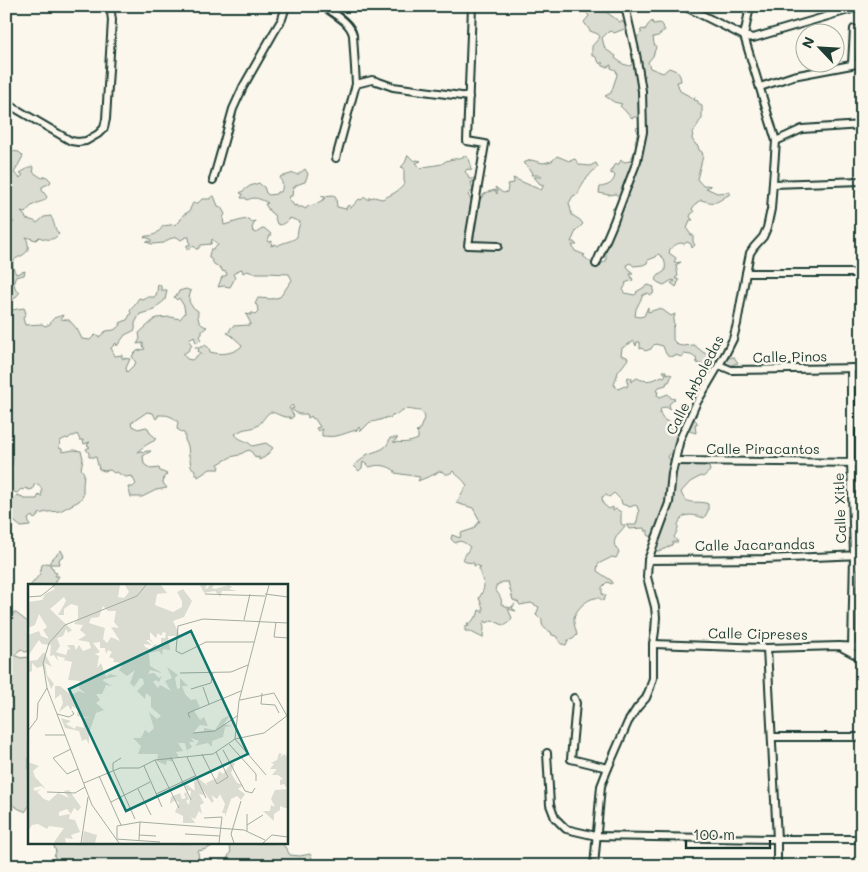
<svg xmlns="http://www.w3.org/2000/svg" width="868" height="872" font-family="Mali,sans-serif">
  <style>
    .green { fill: #dbdcd1; stroke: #7d8c82 }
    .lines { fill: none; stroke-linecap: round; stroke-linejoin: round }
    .street-casing { stroke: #1f3d34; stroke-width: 10 }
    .street { stroke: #fbf7ec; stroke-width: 6 }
    .labels { text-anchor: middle; stroke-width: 5; stroke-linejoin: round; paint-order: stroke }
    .street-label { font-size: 14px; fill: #1f3d34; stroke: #fbf7ec }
    .inset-road { fill: none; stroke: #a3ada2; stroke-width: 1 }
    .view { fill: #0f766e; fill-opacity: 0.15; stroke: #0f766e; stroke-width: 2.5 }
    .inset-edge { fill: none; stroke: #1f3d34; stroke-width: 2.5 }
  </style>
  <rect width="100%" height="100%" fill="#fbf7ec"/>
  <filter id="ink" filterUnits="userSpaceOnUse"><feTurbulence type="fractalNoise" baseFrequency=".02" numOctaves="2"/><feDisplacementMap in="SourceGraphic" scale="10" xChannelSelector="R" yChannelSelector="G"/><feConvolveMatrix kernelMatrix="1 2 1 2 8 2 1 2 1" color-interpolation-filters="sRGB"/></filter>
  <g filter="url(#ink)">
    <g class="green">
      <path d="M 593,6 L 598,6 L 620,22 L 622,21 L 623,23 L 625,23 L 626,20 L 627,28 L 614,33 L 612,31 L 608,32 L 602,38 L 605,49 L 616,56 L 615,58 L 623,64 L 630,66 L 636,60 L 632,58 L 637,55 L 633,48 L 638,36 L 642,32 L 640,31 L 642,29 L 645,30 L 648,25 L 652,21 L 653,24 L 660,23 L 665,30 L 658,36 L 653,37 L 654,44 L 656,47 L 653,56 L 648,62 L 650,68 L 663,73 L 669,68 C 677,71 680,72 681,81 L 677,82 L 680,91 L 693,98 L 695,97 L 694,100 L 698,101 L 698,103 L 702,106 L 702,119 C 697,123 698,128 693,132 L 692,139 L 696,145 L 698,146 L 699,150 L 702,152 L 703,156 L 697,179 L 703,186 L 706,185 L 711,186 L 706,188 L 717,193 L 729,192 L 730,194 C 716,202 718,205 701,200 L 698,202 L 697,202 L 692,209 L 694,212 L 691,214 L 690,217 L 693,220 L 690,220 L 687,229 L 691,235 L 693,235 L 693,242 L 695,245 L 692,248 L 691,244 L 687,242 L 684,244 C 679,241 674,246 670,249 L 669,253 L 676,258 L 674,263 L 681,262 L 676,265 L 678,276 L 675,278 L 679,280 L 676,287 L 671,283 L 675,281 L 672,280 L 664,285 L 659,283 L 655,280 L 659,275 L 665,271 C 666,264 665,257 658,254 L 656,257 L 648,260 L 647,263 L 643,265 L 634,266 L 630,263 L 626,265 L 633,274 L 630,274 L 633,280 L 625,283 L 626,284 L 623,290 L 624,293 L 635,295 L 637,293 L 636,292 L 648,285 L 654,287 L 653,294 L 651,295 L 648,293 L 643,295 L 636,309 L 635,316 L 639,317 L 644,316 L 648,307 L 648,312 L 658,309 L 660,308 L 671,316 L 675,314 L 673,322 L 675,325 L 673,327 L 673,340 L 678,345 L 682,346 L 694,345 L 704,353 L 713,355 L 713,358 L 716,359 L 717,361 L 716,363 L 720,366 L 726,358 L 734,357 L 738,363 L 734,364 L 730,366 L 729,364 L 727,365 L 722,372 L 715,367 C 708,371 704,364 697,363 L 696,358 L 691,355 L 684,354 L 682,357 L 675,355 L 670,357 L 666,354 L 663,346 L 655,344 L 652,347 L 651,349 L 645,351 L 642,348 L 640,349 L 640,342 L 637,342 L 636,346 L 634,341 L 622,348 L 621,355 L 627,357 L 628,359 L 618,372 L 614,385 L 618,389 L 625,386 L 627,387 L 628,384 L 627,381 L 628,377 L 632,378 L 631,382 L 637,378 C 646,383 654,380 662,376 L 664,377 L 666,375 L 663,371 L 666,371 L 666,373 L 672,375 L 669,382 L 667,382 L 666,385 L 659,387 L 656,391 L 658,392 L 657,395 L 660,397 L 668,394 L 671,398 L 675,399 L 669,404 L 670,409 L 666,407 L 661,408 L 660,414 L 663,419 L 670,423 L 677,416 L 679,420 L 686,418 L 692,414 L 687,415 L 691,410 L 695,412 L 697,415 L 693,418 L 697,422 L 697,424 L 695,424 L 696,433 L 686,430 L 686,435 L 677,435 L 677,437 L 682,438 L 680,442 L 682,444 L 681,450 L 678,450 L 680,454 L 675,453 L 672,450 L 668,457 L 669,459 L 684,465 L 694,464 L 697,465 L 702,463 L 709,467 L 710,471 L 703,477 L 701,476 L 690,482 L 681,492 C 686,508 697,499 708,504 L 708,511 L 704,518 C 694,515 682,511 678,525 C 678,526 678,528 678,529 C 677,532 675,535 674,537 L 678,542 L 673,542 L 672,545 L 659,552 L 651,547 L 650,540 L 654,536 L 648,536 L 648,530 L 645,532 L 644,528 L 629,529 L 626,525 L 636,525 L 639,512 L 637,506 L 635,505 L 630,507 L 622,504 L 621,500 L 614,493 L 609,497 L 606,495 L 602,497 L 603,504 L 609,509 L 613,507 L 613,511 L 616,509 L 621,512 L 621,524 L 625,526 L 619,533 L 618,534 C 613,542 613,545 619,552 L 616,558 L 612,557 L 598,564 L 597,571 L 612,581 L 612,584 L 607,582 L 602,587 L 602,594 L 606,596 L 603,601 C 601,599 598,597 595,598 C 587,599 576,609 574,618 C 573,622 576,630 577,635 L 573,639 L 568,640 L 566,645 L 562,644 L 561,644 L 556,636 L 552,635 L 551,632 C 545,629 541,627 542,619 L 538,617 L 536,615 L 539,607 L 531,603 L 520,605 L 518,602 L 513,600 L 508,582 L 503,582 L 497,585 L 495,589 C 498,594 503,599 501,604 L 510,608 L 515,604 L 512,608 L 516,611 L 508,609 L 512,618 L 506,625 L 503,625 L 492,620 L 487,623 L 486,621 L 483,623 C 485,630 483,632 483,638 L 469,631 L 465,631 L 465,627 L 469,626 L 467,623 L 471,623 L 475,617 L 477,617 L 479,610 L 483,612 L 483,608 L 479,598 C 489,582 481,584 479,568 L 481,567 L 476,565 L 474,566 L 474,563 L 466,562 L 463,559 L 470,547 C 465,543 461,539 455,543 L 451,539 L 452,535 L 460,538 L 461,533 L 473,529 L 480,521 L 473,508 L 456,503 C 460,498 463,489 467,486 C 463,478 458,477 453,471 C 450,474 449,474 445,474 L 443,472 L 439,471 L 435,474 L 418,481 L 420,477 L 395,473 L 395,471 C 388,465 378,464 370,467 L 363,462 L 362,468 L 359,471 L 354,466 C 357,462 364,459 366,455 C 377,450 387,451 390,438 L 398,438 L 393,442 C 403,443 409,443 418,439 L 418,434 L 416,432 L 419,431 L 425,416 L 421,411 C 415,411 408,408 403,410 C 398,412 397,415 391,416 L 390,419 L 388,417 C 383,419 375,422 370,422 L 361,431 L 359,427 L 357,430 C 350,431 343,435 336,436 C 331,437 327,436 322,436 L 322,429 L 318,431 L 316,428 L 320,427 L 315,419 L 312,418 L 311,416 L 308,418 L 307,414 L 298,414 L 291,409 L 294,408 L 292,405 L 289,408 L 294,416 L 290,419 L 290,417 C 282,418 275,412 271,412 C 266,413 262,423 257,426 C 252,429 247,428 242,430 C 240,431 237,433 235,434 C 239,441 248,440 252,446 L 266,443 L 273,448 L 265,457 L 259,460 L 259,457 L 256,458 L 250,450 L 246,451 L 239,455 L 231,457 L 218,464 L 220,467 L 219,469 L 210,469 L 198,477 L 197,474 L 195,475 L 195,470 L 191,467 L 190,459 L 189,456 L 188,446 L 185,440 L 185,434 L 177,429 L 178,422 C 171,415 167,415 158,415 L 158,417 L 156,419 L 153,413 L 147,412 L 131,423 L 132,426 L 138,429 L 146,427 L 148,428 L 150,433 L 156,438 L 154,441 C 150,442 140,449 137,452 L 141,451 L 144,452 L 147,451 L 151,451 L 143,456 L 144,464 L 151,469 L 159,468 L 160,471 L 167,474 L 164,477 L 163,483 L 167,488 L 156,490 L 142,497 L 131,497 L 128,487 L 133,487 L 136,484 L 132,476 L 126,477 L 116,472 L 114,473 L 110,470 L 104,471 L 99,469 L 96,457 L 89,457 L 89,453 L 86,449 L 90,447 L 87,445 L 90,442 L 84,444 L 83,440 L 80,440 L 77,434 L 74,436 L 71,436 L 68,439 L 66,438 L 60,441 L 59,448 L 62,449 L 62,452 L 74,450 L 81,451 L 83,458 L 81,469 L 84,473 L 83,485 L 83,496 L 79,501 L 60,511 L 47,512 L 39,514 L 37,517 L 34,519 L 32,516 L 28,519 L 30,526 L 21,527 L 10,518 L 9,513 L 11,504 L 13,503 L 12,502 L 17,495 L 23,497 L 23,499 L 37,499 L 39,494 L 41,497 C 42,492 43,488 38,484 L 34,485 L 33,489 L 29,490 L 26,488 L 23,490 L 21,489 L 17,493 L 6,489 L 6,470 L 12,465 L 13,458 L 10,456 L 8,453 L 6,453 L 6,232 L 9,229 L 9,223 L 14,222 L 10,218 L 11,215 L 6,215 L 6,155 L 11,151 L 19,152 L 23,156 L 14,173 L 20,178 L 23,175 L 20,173 L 32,166 L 34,169 L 33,172 L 42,178 L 46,176 L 51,181 L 50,183 L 42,187 L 42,190 L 47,197 C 44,202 42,201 37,203 C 32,205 29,208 25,213 L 21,212 L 25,216 L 26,219 C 30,220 34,220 37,223 L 44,217 L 51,216 C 51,218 53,219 53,221 C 55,226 55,230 59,234 C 54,241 46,240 39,237 L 36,240 L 26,237 C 27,240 29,245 28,249 C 25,260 5,254 16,274 L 25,271 L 24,275 L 15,277 L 14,284 L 16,290 L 20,292 L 9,305 L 9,309 L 12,310 L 24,308 L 26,313 L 23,318 L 25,325 L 42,324 L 45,326 L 50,324 C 53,316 56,318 63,315 L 61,319 L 69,320 L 77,329 L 82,339 L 90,340 L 95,335 L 99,337 L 106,331 L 114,330 L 121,325 L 120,323 L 127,320 L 131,313 L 130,311 L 139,298 L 142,299 L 146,297 L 155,297 L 157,292 L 158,284 L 161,286 L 161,290 L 167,290 L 165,300 L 155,308 L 154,310 L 140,314 L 135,323 L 135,330 L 125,335 L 117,346 L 116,343 L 111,348 L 115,356 L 122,355 L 122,358 L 130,359 L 126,368 L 127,372 L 136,363 L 132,356 L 137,351 L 145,349 L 143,346 L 143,343 L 137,344 L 140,339 L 139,333 L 156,318 L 171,317 L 180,319 L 185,313 L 184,306 L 179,298 L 177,300 L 174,297 L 178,294 L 179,291 L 186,289 L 191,291 C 187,301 189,305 198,311 C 197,319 199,325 207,327 L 202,331 L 202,334 L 200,336 L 201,340 L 196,343 L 194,336 L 188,340 L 192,345 L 188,351 L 183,354 L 187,359 L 192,360 L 199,354 L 202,354 L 200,352 L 198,352 L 199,349 L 195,347 L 202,347 L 205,345 L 209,348 L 210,352 C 221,355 232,354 241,347 L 242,345 L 231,335 L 227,333 L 230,331 L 230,329 L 233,326 L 249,325 L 251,324 L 246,314 L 251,315 L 251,313 L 253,313 L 255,314 L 258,311 L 257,305 L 255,304 L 258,298 L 271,299 L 280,297 L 292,280 L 289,274 L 267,273 L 253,273 L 247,271 L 243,273 L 242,269 L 239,270 L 233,274 L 235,278 L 230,287 L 224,286 L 218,287 L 222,277 L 227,275 L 226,272 L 222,271 L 222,269 L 214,264 L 211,259 L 209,258 L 209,255 L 211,249 L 213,249 L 218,245 L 212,239 L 211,244 L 201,245 L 198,249 L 196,249 L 195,247 L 192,246 L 190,249 L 187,249 L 187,245 L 190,245 L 189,237 L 186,237 L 181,240 L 177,237 L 169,239 L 164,243 L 152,244 L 146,242 L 149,241 L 151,242 L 151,239 L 144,237 L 146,236 C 155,236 158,233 163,226 L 177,224 L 180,221 L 183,215 L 190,211 L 190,209 L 193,203 L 198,203 L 202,199 L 210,199 L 211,197 L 214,196 L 218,206 L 221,207 L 225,214 L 223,218 L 224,225 L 242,220 L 248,219 L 252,222 L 255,221 L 252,228 L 253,231 L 256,233 L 264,228 L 271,234 L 267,241 L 269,242 L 272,241 L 271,246 L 276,244 L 277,246 C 283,242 291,242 297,237 C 297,232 299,227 300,222 L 290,218 L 289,220 L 281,225 L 277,224 L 274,215 L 270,212 L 265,204 L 268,203 C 260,199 255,196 247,200 L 246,198 L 241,198 L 243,194 L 240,193 L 250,186 L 259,183 L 262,186 L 264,187 L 266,193 L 269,195 L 276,194 L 277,192 L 281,192 C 283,188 283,182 280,179 L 281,176 L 284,176 L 294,173 L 297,175 L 305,169 L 308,174 L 305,182 L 296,185 L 296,186 L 293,188 L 292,196 L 290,196 L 289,199 L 293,204 L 294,206 L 297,205 L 298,207 L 302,207 L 306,209 L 308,206 L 314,205 L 326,198 L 321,196 L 334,195 L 336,198 L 337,207 L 346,209 L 347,206 L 350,205 L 350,209 L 359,199 L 361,200 L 365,197 L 369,200 L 369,198 L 374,197 L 382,199 C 391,195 400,191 405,183 L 404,181 L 404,168 L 401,167 L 405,163 L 408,155 L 414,161 L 417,160 L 421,161 L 416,163 L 422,169 L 424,167 L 442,164 C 447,158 457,160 465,156 L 469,159 L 471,165 L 470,167 L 472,170 L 467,169 L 465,172 L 468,175 L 469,179 L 472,179 L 476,177 L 476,182 L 471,182 L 473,190 L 468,195 L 473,203 L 477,200 C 480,200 482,198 483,195 L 488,192 L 495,190 L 497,194 L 497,191 L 495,187 L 503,193 L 507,192 L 508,187 L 507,184 L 514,183 L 514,181 L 513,178 L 541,190 L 544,185 L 540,184 L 534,177 L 542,177 L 541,175 L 531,175 L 533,173 L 531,170 L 528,169 L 529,167 L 526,166 L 523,163 L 531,160 L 543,163 L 552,161 L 557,156 L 569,161 L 575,159 L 580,165 L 590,166 L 596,163 L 598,167 C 595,170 591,172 589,176 C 583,181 581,187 578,194 L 573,196 L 569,203 L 572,215 L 580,220 L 583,224 L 576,231 L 571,242 L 574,242 L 577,245 L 572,245 L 575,251 L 585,255 L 583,256 L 594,265 L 601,264 L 606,261 L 606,250 L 604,250 L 613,219 L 612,209 L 622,201 L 616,194 L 609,195 L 599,193 L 600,187 C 607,186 613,184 615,176 L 613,173 L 611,174 L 611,171 L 614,165 L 619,164 L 621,160 L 625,162 L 630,161 L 635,151 L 636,145 L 635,142 L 638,132 L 636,128 L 642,126 L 640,122 L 646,117 L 635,117 L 632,118 C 627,114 625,110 620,106 L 622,104 L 614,102 L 605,96 L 611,93 L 617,75 L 616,70 L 611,68 L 611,65 L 607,67 L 603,66 L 602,62 L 600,64 L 595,56 L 592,56 L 592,46 L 600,37 L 598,34 L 590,31 L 584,22 L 589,16 L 586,12 L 591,11 Z"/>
      <path d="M 61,550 L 64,556 L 61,557 L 59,560 L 60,564 L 50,564 L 51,567 L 53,568 L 54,572 L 57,573 L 55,576 L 59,576 L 53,586 L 30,586 L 40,574 L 42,565 L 46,563 L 49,564 C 51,558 56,556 61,550 Z"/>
      <path d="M 6,613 L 16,613 L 29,623 L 29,651 L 25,652 L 21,649 L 16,653 L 16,656 L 21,658 L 29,657 L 29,806 L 25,812 L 23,810 L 21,810 C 16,807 12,804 6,803 Z"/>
      <path d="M 53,843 L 217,843 L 207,849 L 198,851 L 199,863 L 196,861 L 193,866 L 50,866 C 50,860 51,860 56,858 L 54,856 L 56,852 Z"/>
      <polygon points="232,843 281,843 285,847 290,855 300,856 310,854 313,860 312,866 216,866 220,860 226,861 231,851 229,847"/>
    </g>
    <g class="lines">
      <g class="street-casing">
        <g id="street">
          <path d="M 323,6 C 334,14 350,22 353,35 L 356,84 L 336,158"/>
          <polyline points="472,6 467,141 485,144 468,245 498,246"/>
          <polyline points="684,6 744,36 753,38 862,6"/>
          <polyline points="852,64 854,29"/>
          <polyline points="356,84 372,80 376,81 393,87 469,97"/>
          <polyline points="760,87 793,76 862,63"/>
          <polyline points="6,103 71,141 78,142 86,141 98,134 104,128 106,119 112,20 110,6"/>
          <polyline points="776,141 802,129 862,125"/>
          <polyline points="213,180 233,109 243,87 273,34 282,19 286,6"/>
          <polyline points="773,184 862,181"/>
          <polyline points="596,264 613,224 637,161 643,132 642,91 636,54 625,6"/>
          <polyline points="746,273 862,273"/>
          <polyline points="719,365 731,370 862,368"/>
          <polyline points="851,368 851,462 854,555 852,647"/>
          <polyline points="675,461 862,463"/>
          <polyline points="648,560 765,559 862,555"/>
          <polyline points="653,644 767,648 839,646 862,647"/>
          <polyline points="767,648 777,839 777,866"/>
          <polyline points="843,648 862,658"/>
          <polyline points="574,698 576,703 571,759 608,768"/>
          <polyline points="772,737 862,737"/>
          <polyline points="547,753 550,805 555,818 566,829 596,836 777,839 862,839"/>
          <polyline points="594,866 601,786 608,768 628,722 637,708 646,698 650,688 653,678 653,644 655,631 656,617 655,607 647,577 648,560 669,503 672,473 680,439 696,404 726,353 733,339 737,324 746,273 750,253 754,247 763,237 767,228 771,209 776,141 744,36 750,6"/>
        </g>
      </g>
      <use href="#street" class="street"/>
    </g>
  </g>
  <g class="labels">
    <g class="street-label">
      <text transform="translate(790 357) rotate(-1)" y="5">Calle Pinos</text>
      <text transform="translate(695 385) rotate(-63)" y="5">Calle Arboledas</text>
      <text x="763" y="454">Calle Piracantos</text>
      <text transform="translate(840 508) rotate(-92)" y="5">Calle Xitle</text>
      <text transform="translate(755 545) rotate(-1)" y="5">Calle Jacarandas</text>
      <text transform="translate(758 634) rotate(1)" y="5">Calle Cipreses</text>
    </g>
  </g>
  <g transform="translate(28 584)">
    <rect width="260" height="260" fill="#fbf7ec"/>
    <path d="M 23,1 L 92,1 L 90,13 L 96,14 L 101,8 L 97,1 L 133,1 L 139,9 L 129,10 L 127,21 L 145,28 L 154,23 L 154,17 L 149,8 L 155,5 L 164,17 L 156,33 L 145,37 L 152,52 L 140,52 L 142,66 L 135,65 L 134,71 L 131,67 L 121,69 L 122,82 L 134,89 L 122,86 L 120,90 L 126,89 L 131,94 L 134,92 L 131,98 L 128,96 L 125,98 L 130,104 L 132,101 L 143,107 L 137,97 L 144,94 L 139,83 L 150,91 L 147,94 L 149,105 L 152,104 L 152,94 L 160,102 L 154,102 L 157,110 L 163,116 L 168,115 L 172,123 L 166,127 L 172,136 L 176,133 L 180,142 L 172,141 L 165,149 L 176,147 L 176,144 L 187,146 L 194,135 L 202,131 L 196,140 L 204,142 L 197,143 L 195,153 L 184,157 L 184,163 L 180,159 L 167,162 L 171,157 L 163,154 L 166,158 L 161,158 L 164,163 L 159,166 L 161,175 L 157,159 L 150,159 L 155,167 L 148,168 L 151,173 L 144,173 L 144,178 L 139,176 L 138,181 L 129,177 L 130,170 L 110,170 L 113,162 L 105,154 L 113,154 L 117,146 L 121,149 L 126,144 L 121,128 L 129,135 L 133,132 L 123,123 L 123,113 L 118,109 L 117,115 L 109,107 L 116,100 L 115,95 L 112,94 L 106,103 L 102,99 L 107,86 L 99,92 L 91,86 L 96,79 L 85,78 L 86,75 L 81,73 L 84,68 L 80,66 L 78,70 L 77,64 L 72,64 L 72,58 L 65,59 L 72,68 L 67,70 L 71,72 L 69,84 L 73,79 L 78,93 L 82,90 L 90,92 L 76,95 L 75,97 L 84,102 L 78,101 L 74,110 L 68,110 L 72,116 L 68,119 L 76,126 L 68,129 L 61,149 L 61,160 L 58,155 L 54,157 L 51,147 L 37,144 L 33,134 L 43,137 L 38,140 L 47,145 L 48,142 L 56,144 L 54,134 L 63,134 L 49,132 L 50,126 L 44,122 L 43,127 L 40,121 L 31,128 L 35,119 L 33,110 L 27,115 L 27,102 L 32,102 L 43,111 L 51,107 L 58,110 L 51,104 L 52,97 L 40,96 L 44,78 L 36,76 L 34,80 L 37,74 L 29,72 L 30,77 L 26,71 L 22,72 L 23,61 L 14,60 L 11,56 L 0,72 L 0,51 L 11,47 L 13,52 L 21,55 L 15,46 L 19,43 L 11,30 L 7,41 L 0,44 L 0,18 L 14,16 L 17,10 L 27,5 ZM 36,13 L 38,17 L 30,31 L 36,31 L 36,25 L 43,20 L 50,22 L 50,35 L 46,40 L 55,41 L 52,46 L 58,51 L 50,56 L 61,58 L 63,64 L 55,67 L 51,61 L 48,66 L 46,61 L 39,61 L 43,66 L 40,65 L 38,71 L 28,68 L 32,62 L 29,54 L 35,52 L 38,45 L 40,49 L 44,46 L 22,25 ZM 75,22 L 80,27 L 88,27 L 86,38 L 91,44 L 83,43 L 92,57 L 83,53 L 79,59 L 75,55 L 77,44 L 61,39 L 63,34 L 71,33 ZM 122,48 L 128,54 L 130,49 L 133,52 L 135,48 L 138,49 L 137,54 L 133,54 L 133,64 L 127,60 L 122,65 L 117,63 L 116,60 L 124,61 L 118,56 L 121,56 L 125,59 L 126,60 L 122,55 ZM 172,1 L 179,1 L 177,4 L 179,5 L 182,1 L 186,1 L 184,4 L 187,5 L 201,1 L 204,3 L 201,5 L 209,7 L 194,7 L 192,13 L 187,7 L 176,9 ZM 16,68 L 24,83 L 17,79 L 19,91 L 26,100 L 23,105 L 15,82 L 9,84 L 4,79 L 4,87 L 0,89 L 1,77 L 9,76 ZM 260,166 L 260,225 L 252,222 L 252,226 L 246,230 L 246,237 L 235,227 L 242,227 L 243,221 L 247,223 L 243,215 L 247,206 L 259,205 L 256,200 L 252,201 L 252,196 L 255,195 L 250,191 L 244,191 L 249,185 L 242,185 L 246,180 L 243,179 L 249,176 L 251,169 L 254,170 L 252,173 L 257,170 L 258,173 ZM 0,178 L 11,182 L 5,187 L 7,193 L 18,205 L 13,202 L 5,204 L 7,207 L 13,205 L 9,208 L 16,215 L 21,217 L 30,209 L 41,214 L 36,207 L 41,206 L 53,223 L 50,227 L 46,224 L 43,230 L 39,225 L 31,228 L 31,232 L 42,230 L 41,235 L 47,236 L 52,248 L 43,251 L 45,255 L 37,254 L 38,259 L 27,259 L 26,258 L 36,244 L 21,242 L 19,245 L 10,240 L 4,241 L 0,247 ZM 203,179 L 207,179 L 203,189 L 209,199 L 215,201 L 210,205 L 217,210 L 213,216 L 209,212 L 203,215 L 197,233 L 197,229 L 194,229 L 197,220 L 192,210 L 189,215 L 183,211 L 186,217 L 184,219 L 175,206 L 176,211 L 171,210 L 176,219 L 172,221 L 174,230 L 171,227 L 167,235 L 163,233 L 167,239 L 155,239 L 155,232 L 147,228 L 151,219 L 147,216 L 142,220 L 143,213 L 152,209 L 154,215 L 158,214 L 156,210 L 158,208 L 161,215 L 158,217 L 161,221 L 163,207 L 159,206 L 156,198 L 167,207 L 166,198 L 170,194 L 180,202 L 178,199 L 189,194 L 191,187 L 195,190 ZM 56,247 L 69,251 L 67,259 L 54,259 Z" fill="#dbdcd1" fill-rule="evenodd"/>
    <path class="inset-road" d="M 177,10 L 237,12M 237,10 L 260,13M 0,13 L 13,12 L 27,1M 216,36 L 222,10M 248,38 L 246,53 L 260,54M 226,58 L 178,58 L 154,70 L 148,67 L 150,42 L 175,35 L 260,39M 152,89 L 203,88 L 220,81M 175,103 L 181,120M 163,105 L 183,99 L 185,88M 234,109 L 233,120 L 247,121 L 251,129M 212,116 L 246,109 L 259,132M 29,130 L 41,133 L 46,130 L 44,127M 162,134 L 160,129 L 213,107M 0,147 L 9,135 L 10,119 L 19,104M 165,149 L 187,147 L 209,132M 17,151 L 37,151M 201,160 L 228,190 L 228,197M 43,165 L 25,174 L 39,190 L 50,185M 195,166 L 217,207 L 224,209 L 227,204M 174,170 L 189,200 L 200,193 L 188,168M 143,173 L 163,216M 159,173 L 178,214M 93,174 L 85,179 L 85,186 L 107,235M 127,176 L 151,224M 116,182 L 134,223M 238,191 L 207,155 L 211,117 L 241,1M 71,192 L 93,241M 56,199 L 92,184 L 111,184 L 127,176 L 185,170 L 207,155 L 236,149 L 260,131M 110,205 L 123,231M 19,208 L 47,209 L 57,203M 128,210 L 167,192M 83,218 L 122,198M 176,234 L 194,233 L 191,259M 219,241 L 235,231M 219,247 L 219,230M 157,250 L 192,252M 111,251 L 128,252M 89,254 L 89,242 L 112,238 L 216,246 L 237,256M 88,255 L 132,258M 111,256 L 112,238M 53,259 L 60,213M 91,259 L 64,221 L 19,104 L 15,79 L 21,59 L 37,41 L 109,12 L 118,1M 206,259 L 203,250 L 213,217M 235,259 L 244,251 L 260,253"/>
    <path class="view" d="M 163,47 L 220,170 L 98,227 L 41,105 Z"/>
    <rect width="260" height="260" class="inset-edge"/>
  </g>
  <rect width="868" height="872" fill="none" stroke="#fbf7ec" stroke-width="25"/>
  <rect x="12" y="12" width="843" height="847" fill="none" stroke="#1f3d34" stroke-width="2" filter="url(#ink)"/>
  <g transform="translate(820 48) rotate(295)"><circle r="24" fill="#fbf7ec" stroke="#a3ada2"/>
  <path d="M0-4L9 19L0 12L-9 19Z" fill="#1f3d34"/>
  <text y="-8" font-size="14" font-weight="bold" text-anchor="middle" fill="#1f3d34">N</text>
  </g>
  <path d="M686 840v8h84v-8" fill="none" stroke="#1f3d34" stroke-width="2.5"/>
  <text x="693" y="840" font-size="15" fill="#1f3d34" stroke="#fbf7ec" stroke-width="4" paint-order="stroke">100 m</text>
</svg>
